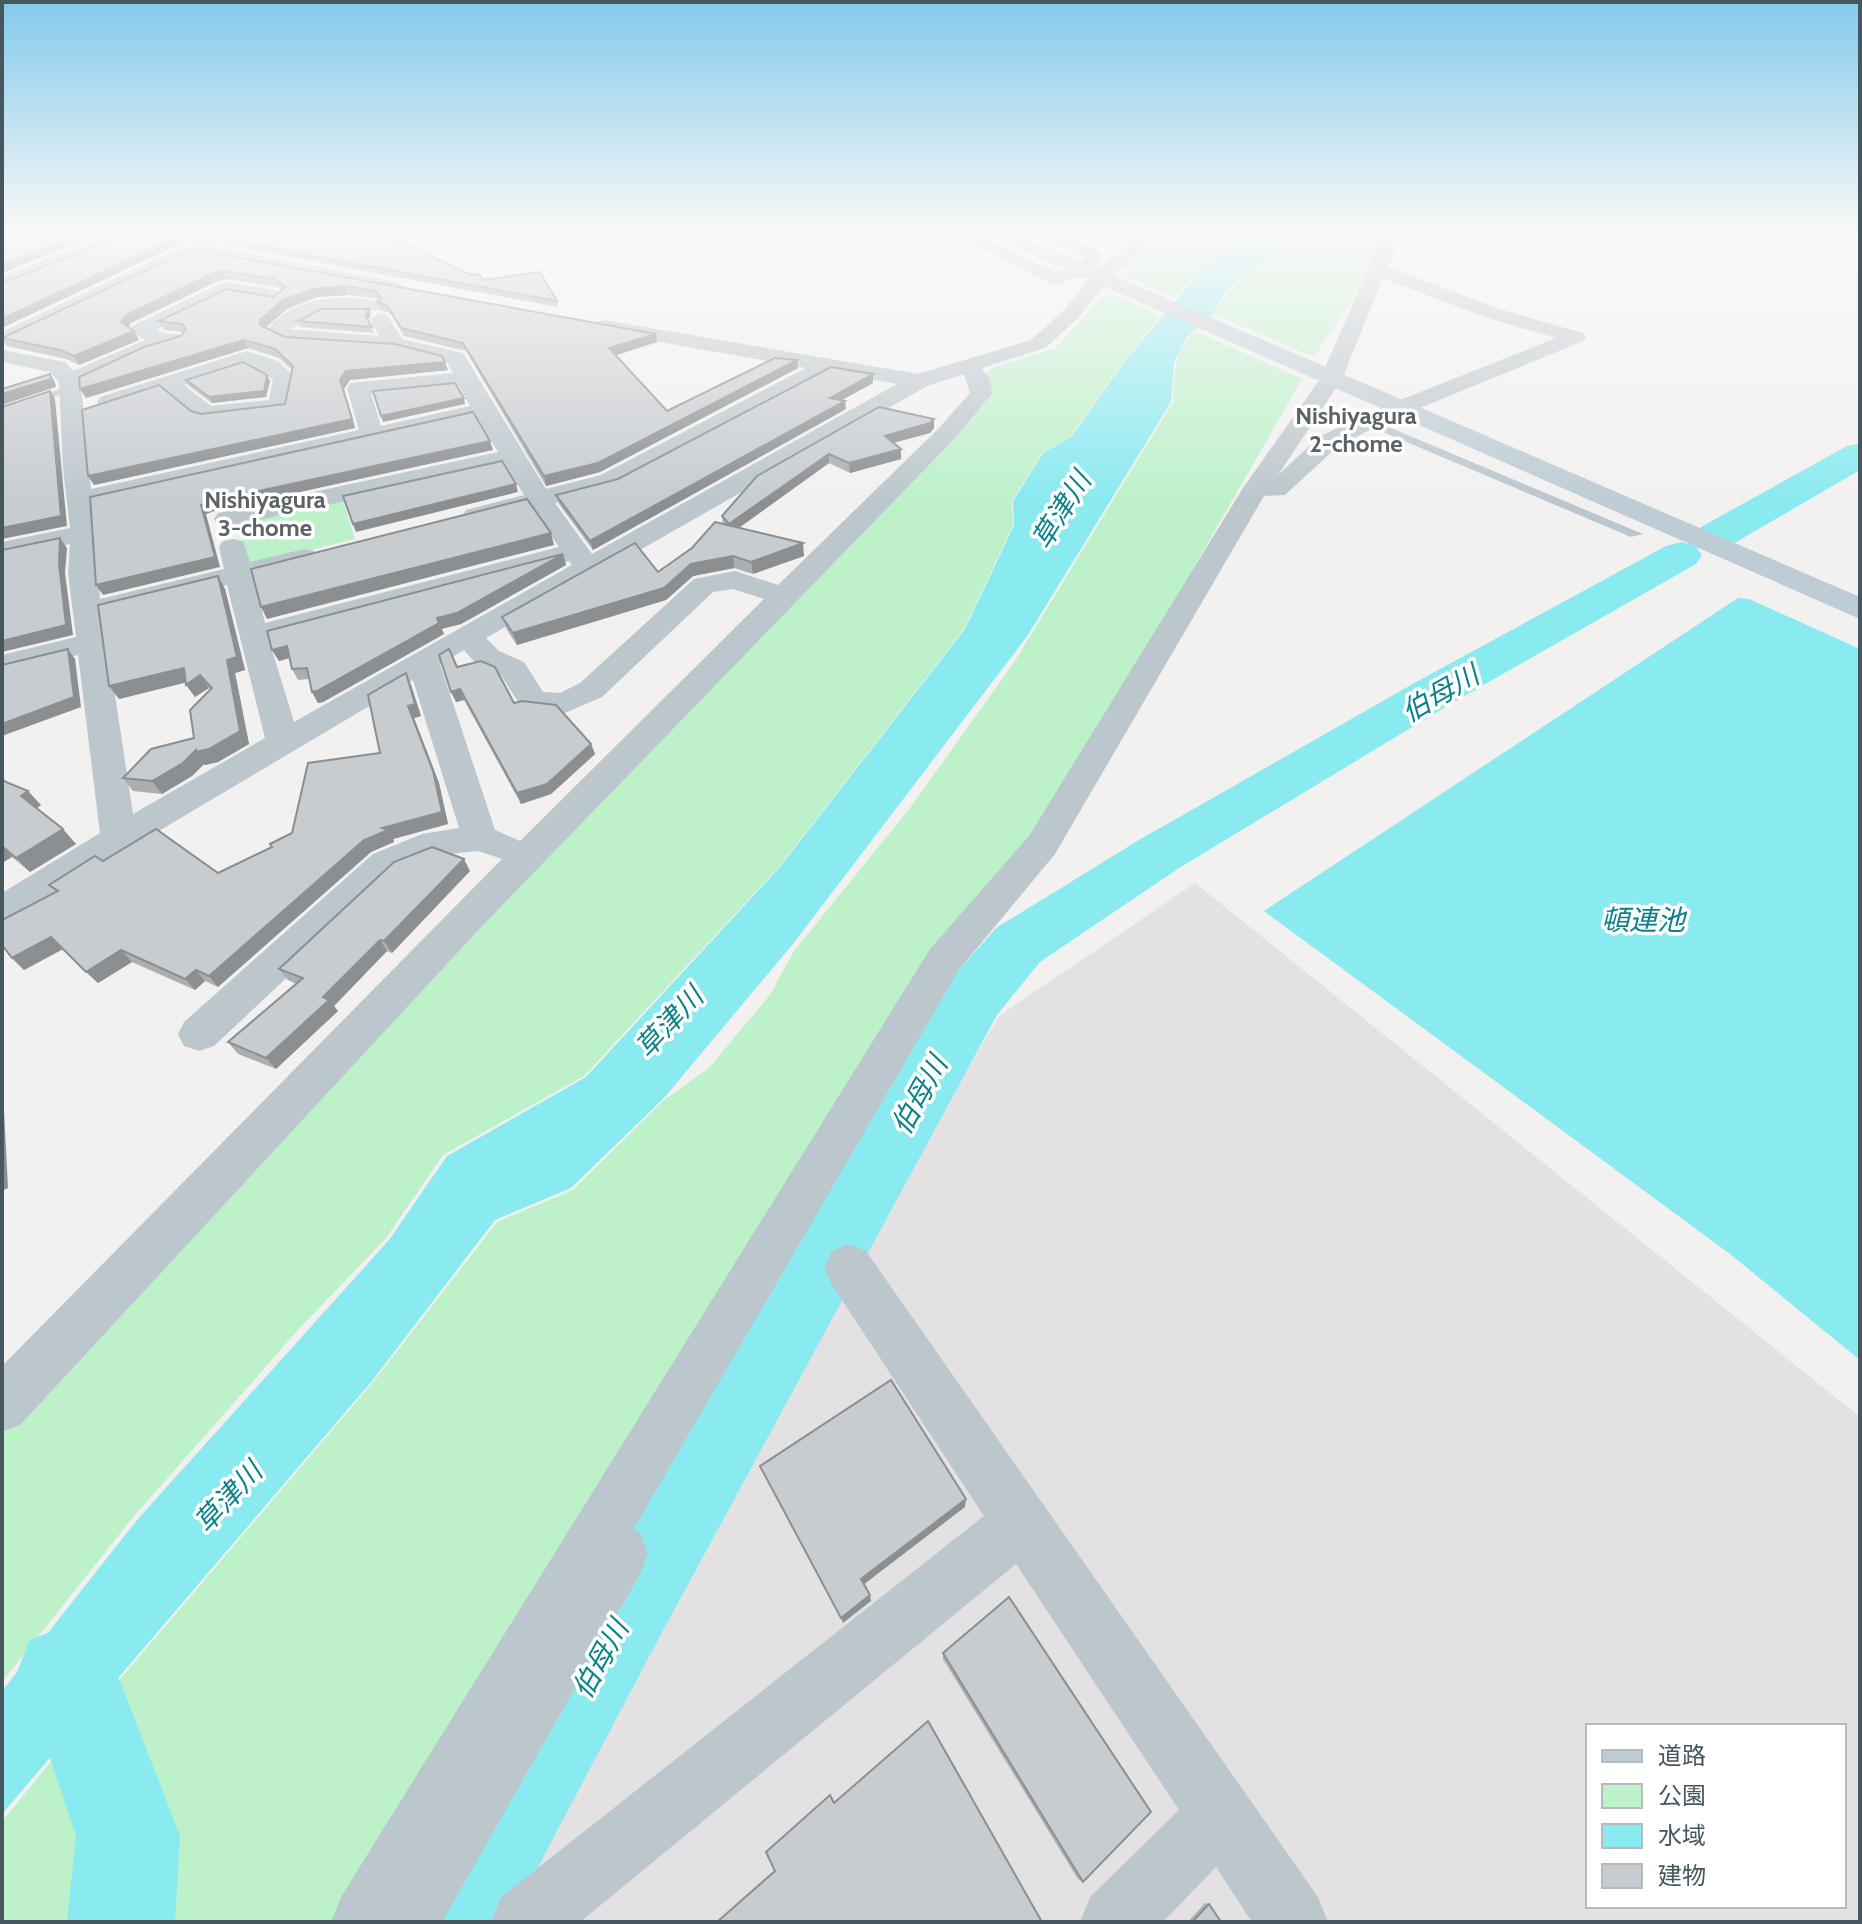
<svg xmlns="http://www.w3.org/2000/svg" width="1862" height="1924" font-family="Cabin,'Noto Sans JP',sans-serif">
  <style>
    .education { fill: #e4e1e3; fill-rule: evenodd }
    .green { fill: #bdf1ca }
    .water { fill: #89eaf0 }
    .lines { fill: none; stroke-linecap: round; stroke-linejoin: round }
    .river { fill: #89eaf0; fill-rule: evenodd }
    .lane { fill: #bbc7cd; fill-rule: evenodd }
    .street { fill: #bbc7cd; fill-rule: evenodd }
    .secondary { fill: #bdccd5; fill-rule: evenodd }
    .wall { fill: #abafb3 }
    .shaded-wall { fill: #8b8f92 }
    .building { fill: #c7ccd0; stroke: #8b8f92; stroke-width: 2 }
    .labels { text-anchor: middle; stroke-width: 7; stroke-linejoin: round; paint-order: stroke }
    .far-neighbourhood-label { font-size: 24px; font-weight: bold; fill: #5c6266; stroke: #fff }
    .water-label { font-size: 28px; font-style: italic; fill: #09828a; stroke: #fff }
  </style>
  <rect width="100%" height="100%" fill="#f3f0f0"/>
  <path class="education" d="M 1195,883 L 1860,1417 L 1860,1922 L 478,1922 L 776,1394 L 999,1016 ZM 1588,1726 L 1844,1726 L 1844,1906 L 1588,1906 Z"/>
  <g class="green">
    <polygon points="1161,233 1241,233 1221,246 1175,298 1124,276 1128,270 1123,269"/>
    <polygon points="1301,233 1386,233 1358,291 1316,354 1309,355 1213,314 1230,290 1290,238"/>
    <polygon points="1108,292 1161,316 1123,362 1071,436 1042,453 1012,501 1013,525 964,629 779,867 584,1076 443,1155 386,1238 298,1330 134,1516 2,1682 2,1430 383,1028 986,402 990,395 984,375 994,367 1055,348"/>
    <path d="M 1195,331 L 1302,379 L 1036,842 L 350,1922 L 166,1922 L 142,1832 L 93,1711 L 374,1381 L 497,1222 L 573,1190 L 664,1100 L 709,1068 L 770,995 L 794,951 L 910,808 L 1013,664 L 1173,402 C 1174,376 1174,350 1195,331 Z"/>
    <polygon points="342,497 355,539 260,563 247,561 240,524"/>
    <polygon points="69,1739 118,1848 111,1922 2,1922 2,1822"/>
  </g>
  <g class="water">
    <polygon points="1242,233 1297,233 1228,289 1212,314 1187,337 1174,363 1171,402 1028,635 793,944 664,1098 571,1188 495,1220 372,1381 2,1814 2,1691 137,1520 389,1240 447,1156 586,1077 780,867 965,629 1014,525 1013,501 1043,453 1072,436 1124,362 1222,246"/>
    <polygon points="1738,598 1749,599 1860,649 1860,1360 1730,1254 1264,911"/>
  </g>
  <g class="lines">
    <g class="river">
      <polygon points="1860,443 1860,470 1731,545 1716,549 1701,545 1695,536 1701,527 1847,446"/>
      <polygon points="1681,542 1696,546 1702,555 1696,564 1452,703 1179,868 1040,962 997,1015 660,1636 509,1922 397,1922 413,1884 594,1570 951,979 996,928 1139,840 1418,681 1666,546"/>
      <polygon points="64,1626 98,1640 120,1681 180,1836 175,1922 67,1922 76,1836 41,1731 16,1674 30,1640"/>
    </g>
    <g class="lane">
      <polygon points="66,387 76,389 2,415 2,408"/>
      <polygon points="1364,420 1372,420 1643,534 1631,537 1364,424"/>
    </g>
    <g class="street">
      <polygon points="110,233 134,233 131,237 2,289 2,276"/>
      <polygon points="210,233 221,233 224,237 211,246 396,282 406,288 396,294 276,268 194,254 20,338 13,340 3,334 6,330"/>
      <path d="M 951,233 L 974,233 L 1055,272 L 1079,267 L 1084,257 L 1036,237 L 1033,233 C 1056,233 1089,237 1103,257 L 1094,269 L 1084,270 L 1083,276 L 1054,285 Z"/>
      <path d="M 1142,233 L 1161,233 L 1108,281 L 1078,318 L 1045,348 L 982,368 L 990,380 L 992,394 L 954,439 L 483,925 L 21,1424 L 2,1432 L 2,1366 L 502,859 L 478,851 L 440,855 L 399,872 L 214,1046 L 199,1051 L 184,1046 L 178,1034 L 184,1022 L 373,854 L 422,834 L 459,828 L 413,680 L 132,847 L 16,921 L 2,925 L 2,893 L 100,833 L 78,655 L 2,673 L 2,655 L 76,637 L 68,573 L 70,544 L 2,558 L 2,542 L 70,528 L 63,468 L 59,382 L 50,372 L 2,362 L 2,350 L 65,362 L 73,371 L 145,340 L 129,330 L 132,326 L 219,284 L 226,282 L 277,290 L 287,296 L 277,302 L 229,294 L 156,330 L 167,334 L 184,334 L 187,338 L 184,342 L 148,353 L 81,384 L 91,489 L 359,430 L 347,388 L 350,383 L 453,373 L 447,362 C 429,358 410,351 392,349 C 363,346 284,354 266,331 C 291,298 340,292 378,302 L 381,306 L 378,310 L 322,312 L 290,329 L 379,336 L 370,319 L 380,313 L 387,315 L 402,339 L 463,353 L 546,489 L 601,475 L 806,368 L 604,332 L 597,330 L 594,326 L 597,322 L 604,320 L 918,374 L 1031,340 L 1064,310 L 1094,273 ZM 831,372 L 897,384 L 592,554 L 555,503 L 619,485 ZM 964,374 L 970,393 L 938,429 L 778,585 L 735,571 L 694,579 L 580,683 L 560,693 L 543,692 L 524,662 L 499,651 L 486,638 L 927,386 ZM 459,386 L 470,406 L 381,426 L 371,394 ZM 477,418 L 498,452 L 227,511 L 218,513 L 214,519 L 218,525 L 227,527 L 506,466 L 524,495 L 466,510 L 462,516 L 466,522 L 475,524 L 533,509 L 559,547 L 265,623 L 254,578 L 314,563 L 318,557 L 314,551 L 304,549 L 250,562 L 243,541 L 233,539 L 223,541 L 219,547 L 224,569 L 100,599 L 93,504 ZM 569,561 L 572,565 L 294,722 L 269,640 ZM 227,585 L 265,738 L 133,814 L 103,616 ZM 733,589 L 764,599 L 520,841 L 495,830 L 440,664 L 464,650 L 477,665 L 501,675 L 522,708 L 565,713 L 602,697 L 713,592 Z"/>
      <path d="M 1384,233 L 1402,233 L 1388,267 L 1499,309 L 1583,333 L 1586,337 L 1583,341 L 1381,424 L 1337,447 L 1285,495 L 1264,496 L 1055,854 L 958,971 L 633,1530 L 640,1532 L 648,1553 L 640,1574 L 442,1922 L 331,1922 L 341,1897 L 930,949 L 1029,836 L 1243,488 L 1320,379 ZM 1383,278 L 1485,317 L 1556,338 L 1365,414 L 1319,437 L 1278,475 L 1342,379 Z"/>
      <path d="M 247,351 L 278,361 L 295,377 L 287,411 L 206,420 L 198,418 L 164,391 L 108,409 L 100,407 L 97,402 L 100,397 ZM 246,364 L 273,379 L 269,400 L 211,406 L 184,385 Z"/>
      <polygon points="849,1244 866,1251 1318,1897 1328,1922 1252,1922 1216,1867 1163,1922 1080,1922 1090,1897 1179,1810 1016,1564 580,1922 491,1922 501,1897 984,1516 832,1285 824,1268 832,1251"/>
    </g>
    <polygon class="secondary" points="989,233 1015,233 1860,597 1860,619 992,237"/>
  </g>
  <g class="wall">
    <polygon points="216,238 405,241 406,245 471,275 483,280 557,301 558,307 219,244"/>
    <polygon points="191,249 657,342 615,355 667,411 797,360 798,368 600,472 546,486 466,351 404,336 390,313 380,310 377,302 379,299 348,295 317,297 287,309 265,328 285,337 448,370 350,380 344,389 355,428 94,485 191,411 201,414 285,404 292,370 279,358 248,348 86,398 181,336 184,332 164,330 159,321 273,297 282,290 277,287 226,279 218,281 131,323 128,327 134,331 139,340 79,365 66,359 7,346 2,339 2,337"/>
    <polygon points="369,309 371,315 368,320 374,333 300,327 298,321"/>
    <polygon points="267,375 270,381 266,397 212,403 189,386 186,380"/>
    <polygon points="873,383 842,400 846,409 593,550 559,504 556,495 618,479"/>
    <polygon points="879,407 934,428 930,433 893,443 901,459 850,473 829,463 739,528 804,556 753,574 734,568 693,576 666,600 517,645 507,630 502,617 658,572 723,524 722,516"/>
    <polygon points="563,554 566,565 461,624 441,629 444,634 323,702 318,703 312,692 309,679 298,680 292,669 289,658 279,661 272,650"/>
    <polygon points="218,576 225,589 245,670 235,673 249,744 218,762 205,765 204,764 192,776 162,794 133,791 123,778 194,738 210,690 209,688 195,697 186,682 119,699"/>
    <polygon points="457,667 514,703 591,744 595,754 551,794 521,804 464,700 456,702"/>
    <polygon points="411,685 421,716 414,718 439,783 448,824 393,839 394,842 371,852 218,987 205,981 195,990 132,962 98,983 63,949 24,970 12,958 56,892 49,885 103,861 218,873 272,847 292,833 380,753"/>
    <polygon points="2,779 41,805 37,808 76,844 30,872 12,857 2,863"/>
    <polygon points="470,871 392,953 387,951 334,1006 338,1011 276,1069 238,1054 228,1042 296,984 288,980 279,969"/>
    <polygon points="943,1653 1083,1882 1078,1879 943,1659"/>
    <polygon points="1205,1903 1209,1904 1221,1922 1188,1922"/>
  </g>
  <g class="shaded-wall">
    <polygon points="84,233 103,233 2,273 2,265"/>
    <polygon points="187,233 203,233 2,328 2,319"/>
    <polygon points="223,271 226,279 218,281 131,323 126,331 121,322 126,315 214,273"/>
    <polygon points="345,286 348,295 317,297 287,309 264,329 260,325 260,320 283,300 313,289"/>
    <polygon points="369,309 371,315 367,320 365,315"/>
    <polygon points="134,331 139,340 79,365 74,356"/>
    <polygon points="656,334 657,342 611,357 609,348"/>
    <polygon points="244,340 248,348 86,398 80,389"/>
    <polygon points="797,360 798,368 600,472 546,486 544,476"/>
    <polygon points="445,362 448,370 350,380 344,389 355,428 94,485 88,476 352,419 340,380 346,371"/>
    <polygon points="50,374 55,382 56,387 2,405 2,394"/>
    <polygon points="873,374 873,383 831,406 830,398"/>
    <polygon points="267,375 270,381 266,397 212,403 209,397"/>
    <polygon points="50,391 55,399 67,526 2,539 2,528"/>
    <polygon points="464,398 465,404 383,422 381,416"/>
    <polygon points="845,401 846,409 593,550 590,541"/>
    <polygon points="934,419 934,428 930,433 885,445 885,436"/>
    <polygon points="490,441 493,450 217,510 206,514 220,567 103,595 96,585 201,505 212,501"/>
    <polygon points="901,449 901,459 850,473 849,463"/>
    <polygon points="829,454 829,463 730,534 729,524"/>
    <polygon points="516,484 518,492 356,532 353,524"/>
    <polygon points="551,533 554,545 267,619 261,607"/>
    <polygon points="60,538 67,548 65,573 73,635 2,652 2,641"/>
    <polygon points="803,543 804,556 753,574 751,562"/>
    <polygon points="563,554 566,565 461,624 441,629 437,618"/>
    <polygon points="733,556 734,568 693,576 666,600 517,645 513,633 691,564"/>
    <polygon points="218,576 225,589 245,670 235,673 249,744 218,762 205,765 204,764 192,776 162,794 152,781 183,763 227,660"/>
    <polygon points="439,623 444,634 323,702 318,703 312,692"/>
    <polygon points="287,646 293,657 279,661 272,650"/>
    <polygon points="68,649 75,659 81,707 2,736 2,724"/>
    <polygon points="184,668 200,675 209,688 195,697 186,685 192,681 119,699 109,686"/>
    <polygon points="406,673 411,685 421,716 414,718 439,783 448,824 393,839 394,842 371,852 218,987 209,976 364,840 382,828 408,706"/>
    <polygon points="460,689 464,700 456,702 451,692"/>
    <polygon points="591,744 595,754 551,794 521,804 517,793"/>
    <polygon points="28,791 41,805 34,810 21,796"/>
    <polygon points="63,829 76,844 30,872 16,858"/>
    <polygon points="2,846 12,857 2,863"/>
    <polygon points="464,859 470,871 392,953 384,941"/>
    <polygon points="51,937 63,949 24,970 12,958"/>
    <polygon points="380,940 387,951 334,1006 338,1011 276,1069 266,1058 323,997"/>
    <polygon points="121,950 132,962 98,983 86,972"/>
    <polygon points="196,970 205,981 195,990 185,979"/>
    <polygon points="2,1108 4,1110 8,1188 2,1191"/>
    <polygon points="966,1499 965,1507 863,1585 861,1579"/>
    <polygon points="870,1595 871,1601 843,1623 841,1618"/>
  </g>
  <g class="building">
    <polygon points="2,233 84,233 2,265"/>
    <polygon points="130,233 187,233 2,319 2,283"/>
    <polygon points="223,233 384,233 405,241 400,242 471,275 479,274 483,280 540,272 557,301 216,238"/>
    <polygon points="191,249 656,334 609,348 667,411 775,358 797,360 598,463 544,476 463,343 401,328 387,305 377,302 381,298 376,291 345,286 313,289 283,300 260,320 260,325 285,337 395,344 442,356 445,362 346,371 340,380 352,419 88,476 82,410 159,385 191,411 201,414 285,404 293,366 275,349 244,340 80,389 79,377 144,347 181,336 186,329 182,324 159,321 226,289 273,297 286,287 274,279 223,271 214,273 126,315 121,322 134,331 74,356 60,350 2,338"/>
    <polygon points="321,309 369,309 365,315 372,327 298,321"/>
    <polygon points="243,362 267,375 264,391 209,397 186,380"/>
    <polygon points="831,367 873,374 830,398 845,401 590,541 556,495 618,479"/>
    <polygon points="50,374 51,379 2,394 2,389"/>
    <polygon points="455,383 464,398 381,416 373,391"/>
    <polygon points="50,391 61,516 2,528 2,407"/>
    <polygon points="879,407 934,419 930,423 885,436 901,449 849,463 829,454 729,524 722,516 757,476"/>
    <polygon points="473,412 490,441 212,501 201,505 215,557 96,585 90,497"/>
    <polygon points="502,461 516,484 353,524 343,496"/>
    <polygon points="527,499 551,533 261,607 251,569"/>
    <polygon points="715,522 803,543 751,562 733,556 691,564 664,588 513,633 502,617 635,543 658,572 692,548"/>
    <polygon points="60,538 59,564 66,625 2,641 2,550"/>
    <polygon points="563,554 457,613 437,618 439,623 317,691 312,692 307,668 292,669 287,646 272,650 267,631"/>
    <polygon points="218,576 237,657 227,660 240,731 209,749 196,752 196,750 183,763 152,781 123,778 151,749 194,738 190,710 212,688 200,675 186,685 184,668 109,686 98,605"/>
    <polygon points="68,649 74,697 2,724 2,665"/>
    <polygon points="449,649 457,667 481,661 495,667 514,703 522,701 556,705 591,744 547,784 517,793 460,689 451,692 439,655"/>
    <polygon points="406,673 415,704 408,706 433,771 442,812 382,828 388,830 364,840 209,976 196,970 185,979 121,950 86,972 51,937 12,958 2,945 2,920 58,891 49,885 95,856 103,861 156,829 218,873 272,847 270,844 292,833 308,763 380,753 368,695"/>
    <polygon points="2,779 6,782 28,791 21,796 63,829 16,858 2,846"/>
    <polygon points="432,847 464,859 384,941 380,940 323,997 329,1000 266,1058 228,1042 303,978 279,969 394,862"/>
    <polygon points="891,1380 966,1499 861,1579 870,1595 841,1618 760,1466"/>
    <polygon points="1009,1597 1151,1812 1083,1882 943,1653"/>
    <polygon points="928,1721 1042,1922 717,1922 775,1871 766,1852 830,1795 834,1803"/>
    <polygon points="1209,1904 1221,1922 1192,1922"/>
  </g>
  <linearGradient id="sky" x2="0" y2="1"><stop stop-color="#82caeb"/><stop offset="0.46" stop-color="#faf8f8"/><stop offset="1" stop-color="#faf8f8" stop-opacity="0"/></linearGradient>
  <rect width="1862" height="502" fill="url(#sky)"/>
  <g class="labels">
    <g class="far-neighbourhood-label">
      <text x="1356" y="424">Nishiyagura<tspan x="1356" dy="28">2-chome</tspan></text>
      <text x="265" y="508">Nishiyagura<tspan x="265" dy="28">3-chome</tspan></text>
    </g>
    <g class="water-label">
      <text transform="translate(1061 510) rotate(-58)" y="10">草津川</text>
      <text transform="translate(1440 693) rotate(-30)" y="10">伯母川</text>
      <text x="1643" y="930">頓連池</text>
      <text transform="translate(669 1022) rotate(-47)" y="10">草津川</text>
      <text transform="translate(919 1095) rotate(-61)" y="10">伯母川</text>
      <text transform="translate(228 1497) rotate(-47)" y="10">草津川</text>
      <text transform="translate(600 1659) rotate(-61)" y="10">伯母川</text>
    </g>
  </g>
  <rect width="1862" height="1924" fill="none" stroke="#47575f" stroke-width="8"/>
  <rect x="1586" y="1724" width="260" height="184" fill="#ffffff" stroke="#b5bcbf" stroke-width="2"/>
  <rect x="1602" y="1750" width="40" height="12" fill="#bdccd5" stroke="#b5bcbf" stroke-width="2"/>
  <text x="1658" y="1764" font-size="24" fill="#47575f">道路</text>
  <rect x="1602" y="1784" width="40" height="24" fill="#bdf1ca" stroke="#b5bcbf" stroke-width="2"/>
  <text x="1658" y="1804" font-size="24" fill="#47575f">公園</text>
  <rect x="1602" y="1824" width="40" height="24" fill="#89eaf0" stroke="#b5bcbf" stroke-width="2"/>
  <text x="1658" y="1844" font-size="24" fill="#47575f">水域</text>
  <rect x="1602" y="1864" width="40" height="24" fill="#c7ccd0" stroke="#b5bcbf" stroke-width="2"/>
  <text x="1658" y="1884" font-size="24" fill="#47575f">建物</text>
</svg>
